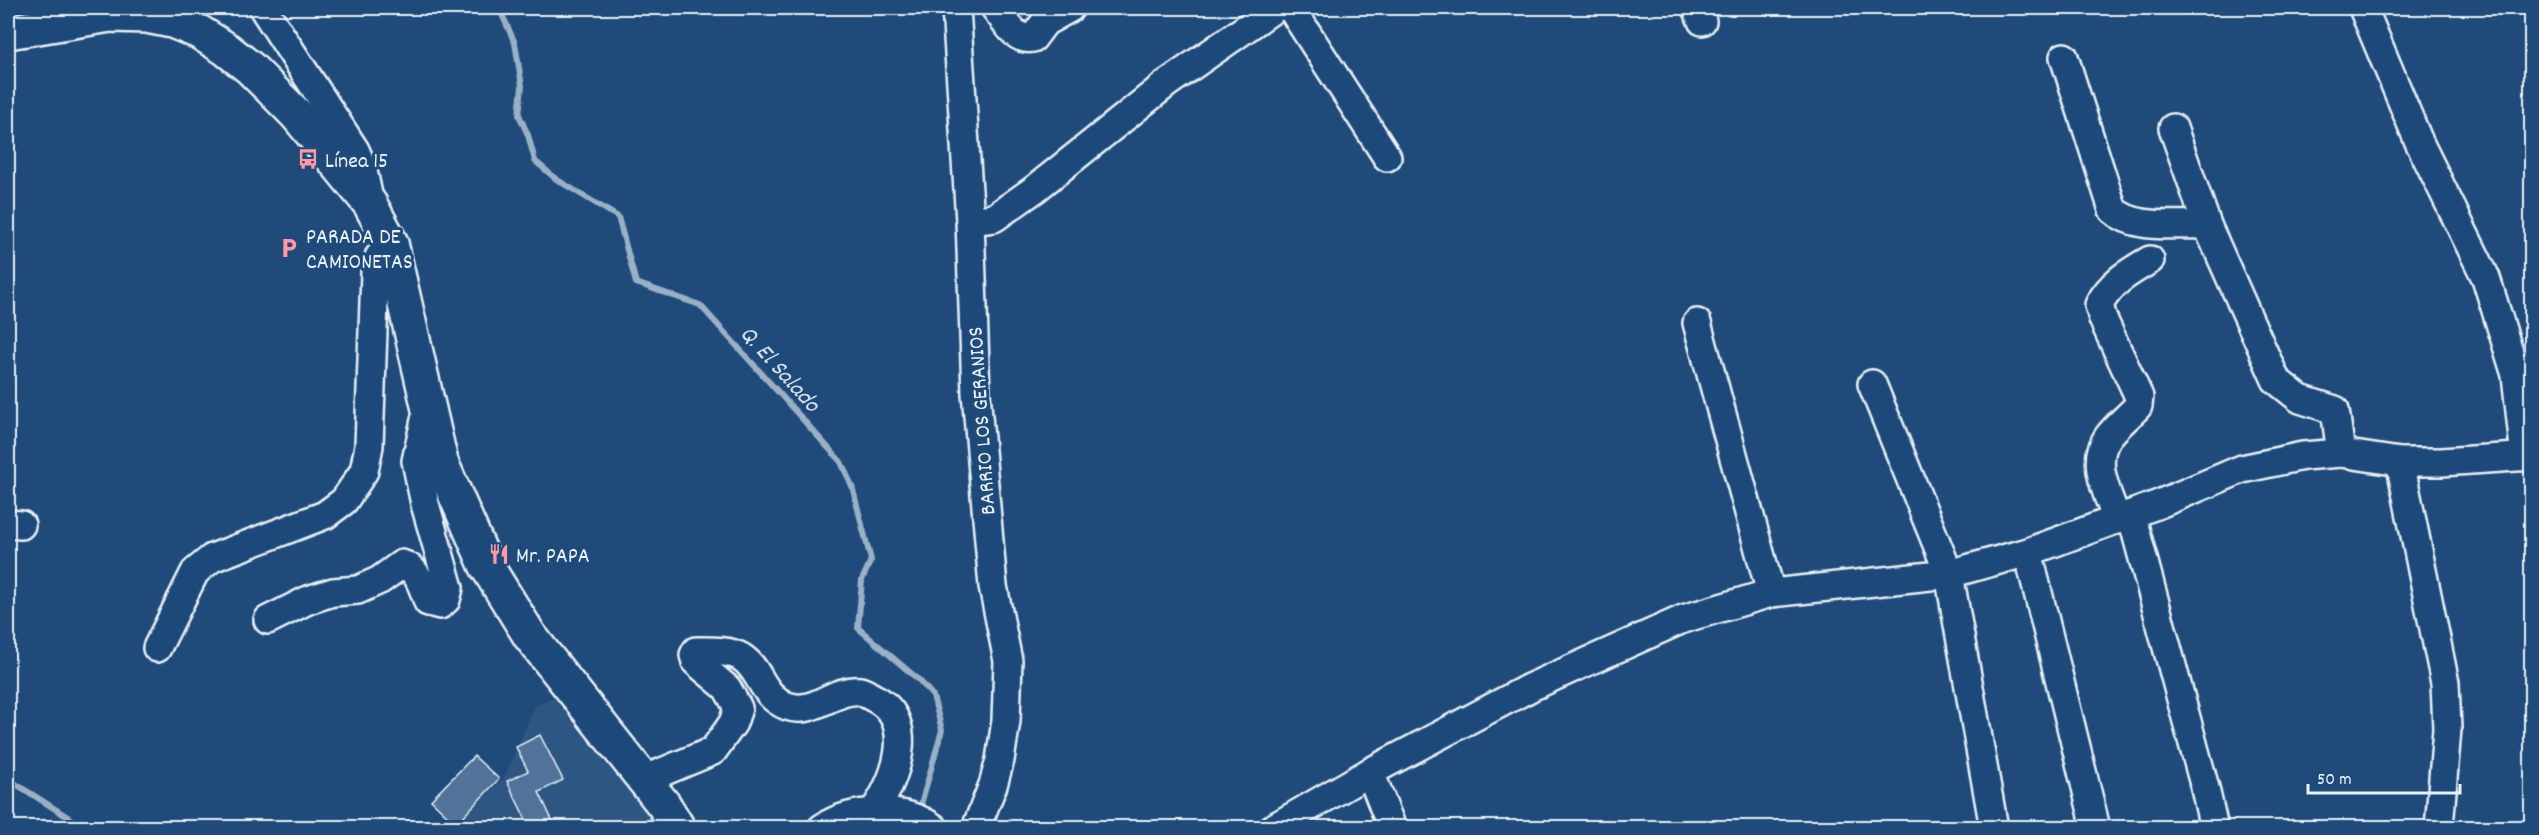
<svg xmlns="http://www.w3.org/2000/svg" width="2539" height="835" font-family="Dekko,sans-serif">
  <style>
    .built { fill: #2e5683 }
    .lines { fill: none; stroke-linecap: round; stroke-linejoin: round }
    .stream { stroke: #9ab0c7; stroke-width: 6 }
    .building { fill: #517399; stroke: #e8f1f8; stroke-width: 1.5 }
    .minor-casing { stroke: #e8f1f8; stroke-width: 32 }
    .major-casing { stroke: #e8f1f8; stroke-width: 38 }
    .minor { stroke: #1f4a7a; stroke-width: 27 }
    .major { stroke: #1f4a7a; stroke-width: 33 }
    .labels { text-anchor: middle; stroke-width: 6; stroke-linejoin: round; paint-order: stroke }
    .poi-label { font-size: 22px; fill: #e8f1f8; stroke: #1f4a7a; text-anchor: start }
    .street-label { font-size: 22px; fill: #e8f1f8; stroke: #1f4a7a }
    .water-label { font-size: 24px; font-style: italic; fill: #d4e1ec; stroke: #1f4a7a }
  </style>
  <rect width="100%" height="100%" fill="#1f4a7a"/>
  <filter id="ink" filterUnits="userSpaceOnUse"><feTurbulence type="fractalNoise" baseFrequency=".0167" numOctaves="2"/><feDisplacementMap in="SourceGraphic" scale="12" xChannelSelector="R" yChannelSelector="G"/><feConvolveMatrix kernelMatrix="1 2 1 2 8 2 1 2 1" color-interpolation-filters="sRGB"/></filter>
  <g filter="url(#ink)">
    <polygon class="built" points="552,697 656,821 653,828 442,828 503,780 535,706"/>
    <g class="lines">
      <g class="stream">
        <polyline points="499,8 515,43 522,86 519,115 528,135 535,161 556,179 618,217 636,283 700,305 841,462 852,486 871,560 862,580 858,628 919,680 933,696 942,730 920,808"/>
        <polyline points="8,779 85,828"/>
      </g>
    </g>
    <g class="building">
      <polygon points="540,735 563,780 539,792 553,822 542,828 530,828 507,781 528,771 516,747"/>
      <polygon points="474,756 499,779 456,824 431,800"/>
    </g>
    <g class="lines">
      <g class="minor-casing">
        <g id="minor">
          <polyline points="263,8 355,150 362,166 370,204"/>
          <polyline points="956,8 970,221 976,393 993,586 1008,661 1006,721 1000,760 993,785 976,828"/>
          <path d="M 995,8 C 1005,20 1015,42 1033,38 L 1045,22 L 1070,8"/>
          <polyline points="1291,8 1387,157"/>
          <polyline points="1697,8 1702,21"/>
          <polyline points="2363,8 2419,142 2486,278 2516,375 2525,457"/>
          <path d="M 2064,57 L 2113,210 C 2136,231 2178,223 2207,225"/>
          <polyline points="2173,128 2207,225 2276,380 2300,399 2335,410 2341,453"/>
          <polyline points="970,221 994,218 1035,189 1166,84 1275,8"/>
          <polyline points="1697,323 1771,593"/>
          <polyline points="1872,384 1949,574 1994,828"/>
          <polyline points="2400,462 2445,683 2447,729 2439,828"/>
          <polyline points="2131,514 2205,788 2214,828"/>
          <path d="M 2117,520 C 2108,494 2090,462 2108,437 C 2116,426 2129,416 2138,406 L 2139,397 L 2103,319 L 2099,305 C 2110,283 2129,272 2150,260"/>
          <polyline points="8,524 21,525"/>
          <polyline points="2028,552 2096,828"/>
          <path d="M 268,620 L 308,600 L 333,592 L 358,590 L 380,580 L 402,564 C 418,568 423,588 428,602 L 440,605 L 446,600 L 449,588 L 425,504 L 416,461 L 428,407"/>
          <polyline points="157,648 195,572 212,558 325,515 344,501 364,471 369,446 375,272 379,257 392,249"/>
          <polyline points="1370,772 1392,828"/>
          <path d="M 643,780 L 713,751 L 733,723 L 738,708 L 727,688 L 696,662 L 694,655 L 696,651 C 709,651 730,650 741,657 C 761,669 760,695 787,706 C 814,716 833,688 860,691 C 865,692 871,697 876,699 C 918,722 895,783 873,812"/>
          <path d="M 822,828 C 852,808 904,806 934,828"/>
          <polyline points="1273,828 1370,772 1531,687 1683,619 1771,593 1949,574 2028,552 2159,504 2242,469 2303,456 2341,453 2400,462 2441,462 2532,456"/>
        </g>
      </g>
      <g class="major-casing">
        <polyline id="major" points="8,32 110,15 147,16 172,21 199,32 226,49 250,68 296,114 370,204 391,243 441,462 486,565 530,636 664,805 678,828"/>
      </g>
      <use href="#minor" class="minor"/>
      <use href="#major" class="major"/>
    </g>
  </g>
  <defs>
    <g id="bus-bare" transform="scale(1.62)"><path d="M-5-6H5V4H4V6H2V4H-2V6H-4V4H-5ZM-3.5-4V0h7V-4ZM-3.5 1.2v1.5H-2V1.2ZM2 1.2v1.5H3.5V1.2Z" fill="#ff9aa2" stroke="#1f4a7a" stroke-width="2.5" paint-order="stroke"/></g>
    <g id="parking-bare" transform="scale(1.62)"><path d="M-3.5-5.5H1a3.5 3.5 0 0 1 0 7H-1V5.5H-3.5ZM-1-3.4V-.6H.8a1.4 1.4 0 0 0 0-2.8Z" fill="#ff9aa2" stroke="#1f4a7a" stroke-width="2.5" paint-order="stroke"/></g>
    <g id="restaurant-bare" transform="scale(1.62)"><path d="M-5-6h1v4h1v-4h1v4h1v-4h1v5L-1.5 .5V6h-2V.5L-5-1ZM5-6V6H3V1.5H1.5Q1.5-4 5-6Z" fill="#ff9aa2" stroke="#1f4a7a" stroke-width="2.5" paint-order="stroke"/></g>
  </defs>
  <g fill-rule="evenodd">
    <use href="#bus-bare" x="308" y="159"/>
    <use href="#parking-bare" x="289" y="248"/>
    <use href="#restaurant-bare" x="499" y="554"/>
  </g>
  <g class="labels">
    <g class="poi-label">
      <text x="325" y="167">Línea 15</text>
      <text x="306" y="243">PARADA DE<tspan x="306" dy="25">CAMIONETAS</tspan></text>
      <text x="516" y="562">Mr. PAPA</text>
    </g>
    <g class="street-label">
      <text transform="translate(980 421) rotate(-94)" y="8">BARRIO LOS GERANIOS</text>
    </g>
    <g class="water-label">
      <text transform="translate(781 368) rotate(48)" y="8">Q. El Salado</text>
    </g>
  </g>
  <rect width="2539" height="835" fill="none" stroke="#1f4a7a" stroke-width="30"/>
  <rect x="15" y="15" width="2509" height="805" fill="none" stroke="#e8f1f8" stroke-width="2" filter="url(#ink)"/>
  <path d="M2308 784v9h152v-9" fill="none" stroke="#e8f1f8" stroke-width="3"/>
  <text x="2317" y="784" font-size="18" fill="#e8f1f8" stroke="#1f4a7a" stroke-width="4.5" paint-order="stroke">50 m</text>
</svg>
